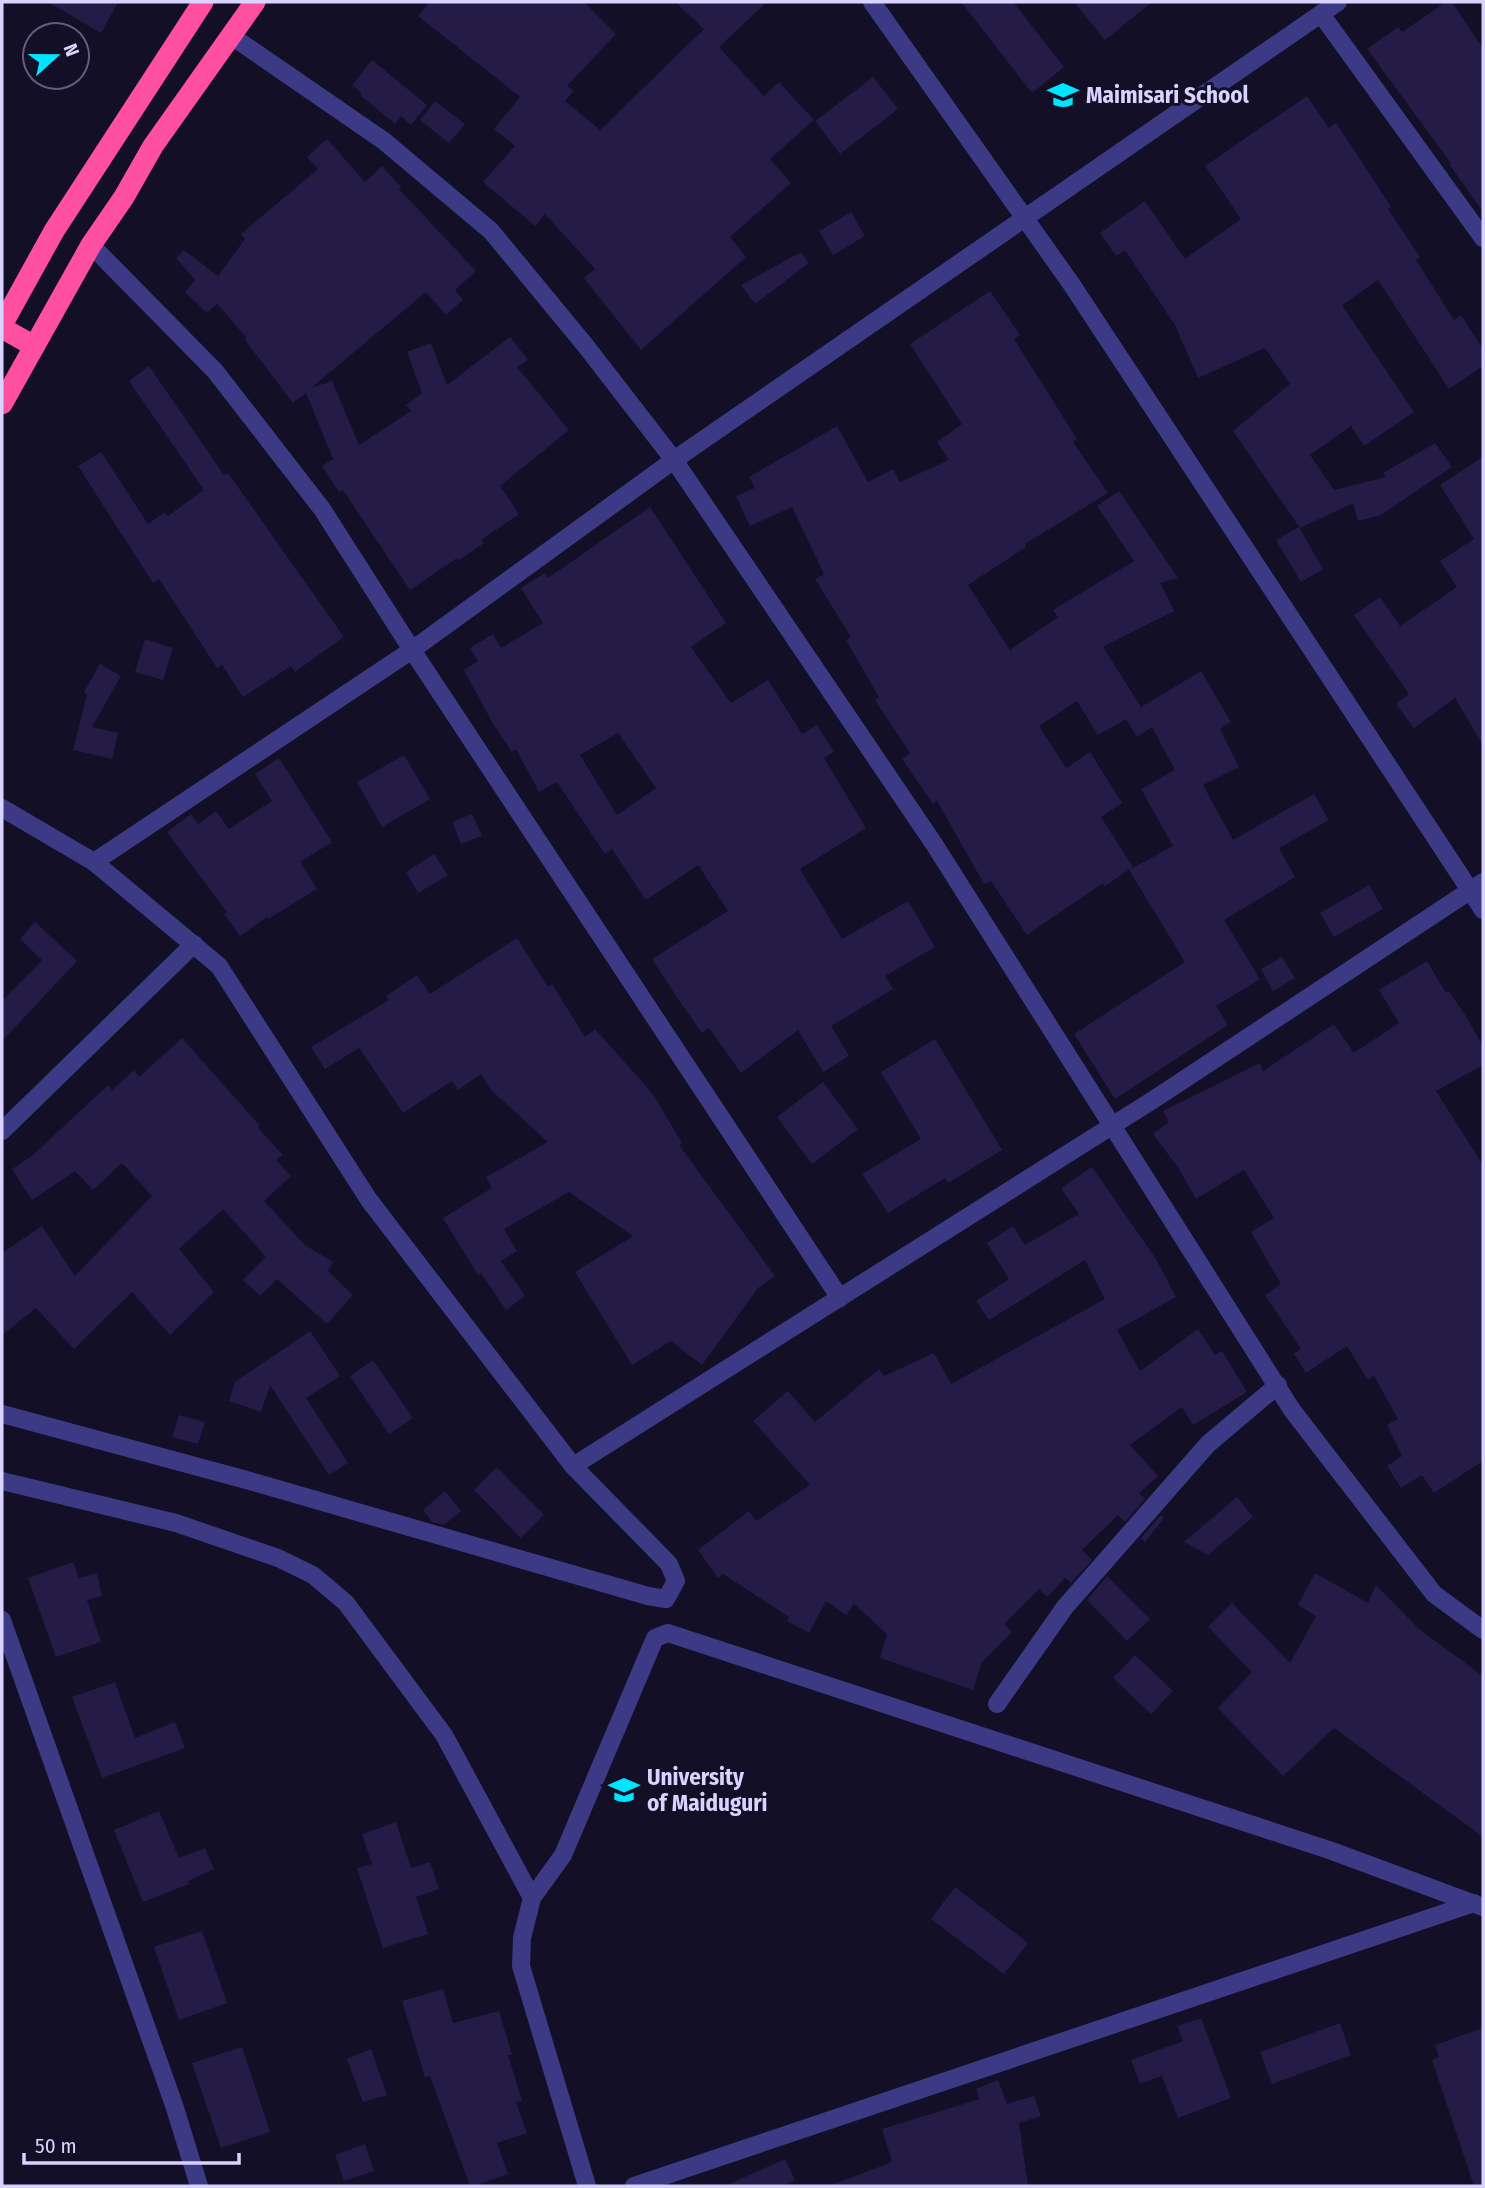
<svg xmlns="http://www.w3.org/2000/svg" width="1485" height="2188" font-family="'Fira Sans Condensed',sans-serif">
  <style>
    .building { fill: #241b47; fill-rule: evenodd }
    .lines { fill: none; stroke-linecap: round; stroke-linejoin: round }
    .minor { stroke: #3d3a85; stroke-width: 18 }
    .highway { stroke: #ff4fa3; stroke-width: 21 }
    .labels { text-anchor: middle; stroke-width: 6; stroke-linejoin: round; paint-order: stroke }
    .poi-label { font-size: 23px; font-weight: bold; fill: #d9d4ff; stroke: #130f26; text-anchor: start }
  </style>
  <rect width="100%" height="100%" fill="#130f26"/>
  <g class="building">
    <polygon points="48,2 118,2 101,33"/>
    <polygon points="430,2 584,2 616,34 567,86 574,91 565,101 600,130 704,29 675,2 767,2 719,47 764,96 779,82 814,120 770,159 791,183 730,237 746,257 641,350 584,278 595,269 545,214 535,226 483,182 515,146 494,129 520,97 418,16"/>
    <polygon points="961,2 1013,2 1064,67 1032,93"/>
    <polygon points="1074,2 1152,2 1105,40"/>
    <polygon points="1446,2 1452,2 1483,49 1483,212 1449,164 1451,163 1367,49 1398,27 1402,32"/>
    <polygon points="372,60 427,105 411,125 401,116 395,124 360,95 362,93 352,85"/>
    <polygon points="873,77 898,109 840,154 815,121"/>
    <polygon points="1307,96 1329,128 1336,123 1360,159 1391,207 1388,209 1420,257 1416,260 1454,320 1461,315 1483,349 1483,366 1449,389 1378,280 1342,305 1414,412 1364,446 1351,426 1310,455 1334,490 1386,477 1383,473 1435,443 1452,467 1381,515 1358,521 1353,503 1300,528 1233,431 1290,384 1265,348 1198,378 1175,325 1125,250 1116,256 1100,233 1145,201 1185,259 1241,219 1205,166"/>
    <polygon points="435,101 465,124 449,143 420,120"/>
    <polygon points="327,139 365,182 382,166 401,187 399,189 476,271 455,290 463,300 446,315 426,292 311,388 332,381 359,445 411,411 406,405 422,393 407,352 431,343 447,385 510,337 528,360 517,367 569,430 500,486 519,514 481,540 484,543 458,561 457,558 410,590 343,490 339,492 322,466 333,459 306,393 293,403 245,340 247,338 217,304 207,313 185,292 195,280 176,258 184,250 218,276 245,239 241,234 318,169 307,157"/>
    <polygon points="851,212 865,236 833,255 819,231"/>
    <polygon points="801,252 809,263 755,304 741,285"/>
    <polygon points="990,291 1020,335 1014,339 1077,439 1073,442 1108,493 1025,544 1026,547 968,585 1010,650 1058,617 1053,610 1134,561 1097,506 1119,491 1178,578 1160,583 1174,611 1103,647 1141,707 1201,671 1231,722 1220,729 1239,767 1203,785 1233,840 1314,794 1329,820 1279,848 1295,877 1224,920 1260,979 1216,1006 1228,1025 1115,1099 1074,1034 1185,962 1129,870 1173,846 1141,789 1175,770 1152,727 1137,737 1126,719 1098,735 1077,701 1039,726 1066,768 1090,752 1122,803 1101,817 1133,867 1105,886 1103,883 1027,935 991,881 984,884 937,801 933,804 902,759 910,753 875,700 879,697 846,640 851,637 815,579 824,574 792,507 750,526 736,496 755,488 749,477 837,426 868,482 893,469 900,482 949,460 937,442 962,424 910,344"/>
    <polygon points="149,366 224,475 228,473 344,637 295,672 291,666 243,697 222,665 217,668 159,579 153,583 78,466 101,452 148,524 165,512 168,516 204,490 129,381"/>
    <polygon points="1483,457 1483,745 1455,698 1414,728 1396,704 1409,694 1354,615 1380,597 1400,626 1457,587 1440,561 1474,539 1440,485"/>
    <path d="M 650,507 L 726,623 L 691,647 L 731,703 L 768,680 L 802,734 L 817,725 L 834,752 L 824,758 L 866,828 L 800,869 L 842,939 L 908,901 L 935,947 L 885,976 L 893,989 L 831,1026 L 849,1056 L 823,1072 L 798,1030 L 741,1073 L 709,1028 L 702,1033 L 678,999 L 652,959 L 728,911 L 698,865 L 646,900 L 612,849 L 605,854 L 557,782 L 539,792 L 516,749 L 512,752 L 492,722 L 464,670 L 478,661 L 470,648 L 493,634 L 501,648 L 543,623 L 521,588 L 545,573 L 548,578 ZM 618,733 L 656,788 L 617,815 L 580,755 Z"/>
    <polygon points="1299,527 1323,569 1301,582 1276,540"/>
    <polygon points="145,639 173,648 163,680 135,672"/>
    <polygon points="100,664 121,676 92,727 118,733 112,759 73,750 87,694 84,692"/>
    <polygon points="404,755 430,799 382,827 357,782"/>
    <polygon points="279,758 332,842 300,862 317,889 268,919 267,917 240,936 224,914 227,912 167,832 191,814 198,824 216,811 229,829 272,801 255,774"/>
    <polygon points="472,814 482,836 461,844 452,822"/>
    <polygon points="434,854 448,875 418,893 406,872"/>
    <polygon points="1369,885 1383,909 1334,937 1320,913"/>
    <polygon points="35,922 77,961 2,1041 2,1001 42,960 20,939"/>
    <polygon points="517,938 548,987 552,984 585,1037 595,1029 652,1093 682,1143 679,1145 775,1276 758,1288 702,1365 671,1341 632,1365 575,1272 633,1236 569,1192 504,1229 517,1251 501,1261 525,1296 506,1310 481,1273 478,1275 443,1218 492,1188 486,1177 548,1142 491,1090 481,1074 458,1090 452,1081 403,1113 359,1048 325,1069 311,1047 389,1000 386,996 417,975 430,994"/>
    <polygon points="1282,957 1295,978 1273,991 1261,969"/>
    <polygon points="1427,961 1446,993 1449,991 1469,1021 1483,1047 1483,1065 1436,1091 1483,1165 1483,1461 1434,1493 1422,1475 1401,1488 1387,1466 1402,1456 1387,1425 1398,1419 1374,1376 1368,1380 1347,1346 1306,1373 1294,1354 1301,1349 1265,1295 1281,1284 1251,1232 1274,1218 1244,1170 1196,1199 1179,1169 1153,1134 1169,1122 1163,1111 1260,1063 1263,1071 1334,1024 1354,1053 1399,1023 1379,990"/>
    <polygon points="182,1038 260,1126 258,1128 283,1155 276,1160 291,1176 264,1201 305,1245 333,1262 328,1271 353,1295 327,1324 277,1279 260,1296 243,1280 266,1257 223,1209 179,1249 214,1292 170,1335 132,1292 74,1349 36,1308 2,1335 2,1253 42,1226 75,1276 152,1196 122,1163 93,1190 75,1171 32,1200 12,1169 32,1156 108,1085 112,1090 134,1070 139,1077"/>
    <polygon points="935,1039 1002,1150 948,1183 945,1178 888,1213 862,1174 921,1139 881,1072"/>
    <polygon points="823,1082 858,1129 812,1164 777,1117"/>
    <polygon points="1092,1167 1156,1259 1176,1297 1117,1330 1140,1371 1198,1329 1215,1355 1222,1351 1247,1392 1193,1425 1182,1407 1130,1445 1158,1476 1139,1493 1145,1499 1125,1522 1118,1515 1082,1550 1092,1560 1071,1583 1065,1578 1047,1597 1039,1589 1004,1624 1012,1632 982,1662 973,1690 880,1658 887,1634 854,1604 846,1615 826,1601 809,1633 787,1621 789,1617 723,1574 718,1578 698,1550 749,1511 756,1521 810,1485 753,1421 788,1391 815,1422 879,1369 884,1376 934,1353 951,1384 1105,1299 1085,1260 989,1320 976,1301 1009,1279 987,1243 1013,1226 1025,1245 1079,1214 1061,1188"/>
    <polygon points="310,1331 340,1376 306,1398 348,1463 329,1475 270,1385 261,1412 229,1401 235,1382"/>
    <polygon points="373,1360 413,1418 389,1434 350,1376"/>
    <polygon points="179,1415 205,1422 198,1444 172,1437"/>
    <polygon points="497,1467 544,1515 521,1538 474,1490"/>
    <polygon points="445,1491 461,1511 444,1525 432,1522 423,1510"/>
    <polygon points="1237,1497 1253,1517 1208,1555 1184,1542"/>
    <polygon points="1161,1515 1164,1518 1145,1542 1141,1538"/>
    <polygon points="73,1562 79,1578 97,1573 102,1596 87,1600 101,1642 56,1657 28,1578"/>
    <polygon points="1315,1573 1368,1603 1376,1585 1419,1629 1483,1676 1483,1837 1334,1728 1283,1776 1218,1708 1252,1672 1208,1627 1232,1603 1290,1663 1316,1616 1298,1605"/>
    <polygon points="1107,1576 1150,1619 1127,1641 1087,1600"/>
    <polygon points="1135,1655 1173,1691 1151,1714 1113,1678"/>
    <polygon points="115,1682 135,1738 175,1722 185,1748 102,1778 72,1697"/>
    <polygon points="159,1811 179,1858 205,1848 214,1869 188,1881 189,1884 143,1902 114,1830"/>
    <polygon points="396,1822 411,1868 430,1862 439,1889 416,1897 428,1934 383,1948 357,1868 372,1864 362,1834"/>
    <polygon points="955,1887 1028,1943 1004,1974 931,1919"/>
    <polygon points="202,1931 227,2003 179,2020 154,1947"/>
    <polygon points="443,1989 453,2023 499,2011 512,2055 508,2055 522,2101 516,2102 527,2133 497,2143 508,2174 474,2186 470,2186 430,2076 425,2077 402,2001"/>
    <polygon points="1201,2018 1231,2098 1178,2118 1162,2076 1140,2084 1131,2060 1183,2041 1177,2026"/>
    <polygon points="1340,2023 1351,2055 1272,2084 1260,2052"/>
    <polygon points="1483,2028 1483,2186 1474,2186 1432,2060 1439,2057 1435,2045"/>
    <polygon points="242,2047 270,2132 221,2148 192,2063"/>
    <polygon points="371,2049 387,2095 363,2102 347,2059"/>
    <polygon points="998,2080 1007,2104 1034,2096 1041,2116 1019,2123 1028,2186 835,2186 834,2184 892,2162 882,2129 980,2099 976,2089"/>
    <polygon points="365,2144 374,2171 344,2181 335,2155"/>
    <polygon points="785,2159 795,2180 782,2186 725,2186"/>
  </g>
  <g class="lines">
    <g class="minor">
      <polyline points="872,2 1072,285 1483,910"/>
      <polyline points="1321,14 1483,238"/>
      <polyline points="230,35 384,141 491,231 585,345 674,460 934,844 1292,1410 1434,1594 1483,1630"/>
      <polyline points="91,245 215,371 322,509 412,650 840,1298"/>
      <polyline points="2,808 94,862 219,966 369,1200 573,1466 669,1564 676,1581 666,1599 648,1596 243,1479 2,1414"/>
      <polyline points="94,862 412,650 674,460 1338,2"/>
      <polyline points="2,1131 194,944"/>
      <polyline points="573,1466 1156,1098 1483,882"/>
      <polyline points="2,1481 176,1523 278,1558 313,1575 346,1603 444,1735 532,1898"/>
      <polyline points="2,1620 174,2105 199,2186"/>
      <polyline points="997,1704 1065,1607 1208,1444 1278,1385"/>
      <polyline points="587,2186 521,1966 522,1938 532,1898 563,1855 655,1638 668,1633 1332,1851 1483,1907"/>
      <polyline points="634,2186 1474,1903"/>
    </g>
    <g class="highway">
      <polyline points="2,325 54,231 203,2"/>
      <polyline points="2,328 34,346"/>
      <polyline points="2,404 91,245 124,197 153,146 255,2"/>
    </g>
  </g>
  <defs>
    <g id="school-bare" transform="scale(2.415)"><path d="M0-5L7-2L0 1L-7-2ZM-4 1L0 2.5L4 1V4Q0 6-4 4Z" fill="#00e5ff" stroke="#130f26" stroke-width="2.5" paint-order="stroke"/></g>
    <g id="university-bare" transform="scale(2.415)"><path d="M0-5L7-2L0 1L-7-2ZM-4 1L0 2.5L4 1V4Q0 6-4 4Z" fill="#00e5ff" stroke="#130f26" stroke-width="2.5" paint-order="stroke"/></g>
  </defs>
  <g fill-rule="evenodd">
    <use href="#school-bare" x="1063" y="95"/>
    <use href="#university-bare" x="624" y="1790"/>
  </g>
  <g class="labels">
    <g class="poi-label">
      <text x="1086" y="103">Maimisari School</text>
      <text x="647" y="1785">University<tspan x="647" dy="26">of Maiduguri</tspan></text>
    </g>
  </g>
  <rect width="1485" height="2188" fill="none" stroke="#d9d4ff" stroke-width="7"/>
  <g transform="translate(56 56) rotate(69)"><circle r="33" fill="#130f26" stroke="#625e7d" stroke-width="2"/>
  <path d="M0-5L12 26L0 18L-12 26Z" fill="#00e5ff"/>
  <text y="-10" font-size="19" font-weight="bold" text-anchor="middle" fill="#d9d4ff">N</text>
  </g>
  <path d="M24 2153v10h215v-10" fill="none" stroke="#d9d4ff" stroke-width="3.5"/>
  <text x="35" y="2153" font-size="21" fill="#d9d4ff" stroke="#130f26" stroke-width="5" paint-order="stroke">50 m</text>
</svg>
